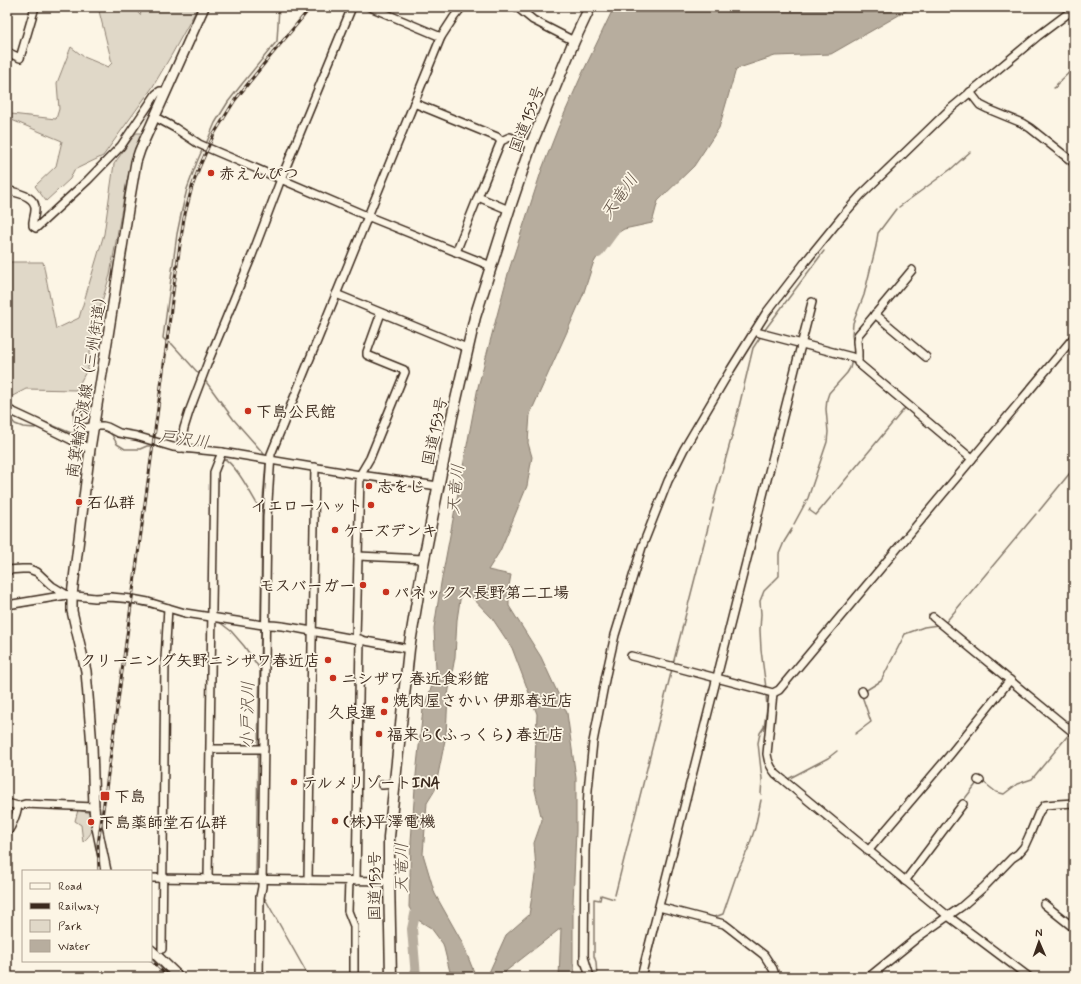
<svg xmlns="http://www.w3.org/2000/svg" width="1081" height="984" font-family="Mynerve,'Klee One',sans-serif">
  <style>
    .green { fill: #e0d8c8; stroke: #8e8173 }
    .water { fill: #b7ad9e; stroke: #85796b }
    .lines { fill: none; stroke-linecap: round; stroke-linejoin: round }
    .stream { stroke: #85796b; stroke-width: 1.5 }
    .river { stroke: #b7ad9e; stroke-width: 10 }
    .minor-casing { stroke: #3b2a1e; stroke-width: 10 }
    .major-casing { stroke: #3b2a1e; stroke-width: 12 }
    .highway-casing { stroke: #3b2a1e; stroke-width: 13 }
    .minor { stroke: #fcf5e5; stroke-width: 7 }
    .major { stroke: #fcf5e5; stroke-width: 9 }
    .highway { stroke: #fcf5e5; stroke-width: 10 }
    .rail-casing { stroke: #3b2a1e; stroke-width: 3 }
    .rail { stroke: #fcf5e5; stroke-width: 1.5; stroke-dasharray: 4.5; stroke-linecap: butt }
    .poi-dot { fill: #c8321e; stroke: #fcf5e5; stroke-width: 1.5 }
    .labels { text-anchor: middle; stroke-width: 3.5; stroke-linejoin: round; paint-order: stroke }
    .street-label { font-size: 16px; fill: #3b2a1e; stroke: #fcf5e5 }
    .poi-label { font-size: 16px; font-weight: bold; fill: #3b2a1e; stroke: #fcf5e5; text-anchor: start }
    .water-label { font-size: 17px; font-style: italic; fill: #605144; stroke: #fcf5e5 }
  </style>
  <rect width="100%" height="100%" fill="#fcf5e5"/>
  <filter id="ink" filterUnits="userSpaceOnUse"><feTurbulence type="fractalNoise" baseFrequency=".025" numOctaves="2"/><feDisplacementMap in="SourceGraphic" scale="8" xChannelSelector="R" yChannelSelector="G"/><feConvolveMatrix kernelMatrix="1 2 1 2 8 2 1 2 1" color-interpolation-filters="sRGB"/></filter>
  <g filter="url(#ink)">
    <g class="green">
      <polygon points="98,7 133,7 140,15 143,7 198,7 172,54 152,88 103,156 74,170 70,179 46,201 35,186 56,166 62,141 7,118 11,114 56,119 59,109 57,83 71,47 84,57 108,67 112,63"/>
      <polygon points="136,133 142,133 127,180 110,275 93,331 88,368 76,390 26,389 7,399 7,297 9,292 7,291 7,262 43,262 56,329 79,318 104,234 114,164"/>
      <path d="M 78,810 L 91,813 C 93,828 95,831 83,842 L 81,825 L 75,821 Z"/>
    </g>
    <polygon class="water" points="614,7 913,7 831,54 775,56 736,69 719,128 694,166 658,201 652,223 624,229 608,239 593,264 583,295 566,334 530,414 528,443 532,457 527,486 500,551 488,570 511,575 509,586 509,606 541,657 567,713 576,778 576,831 573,903 573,963 576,977 559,977 561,928 506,971 503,977 487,977 506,935 529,915 536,869 534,843 542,820 534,786 537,714 512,648 492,618 462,587 457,620 455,657 448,695 446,735 435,790 427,803 423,854 435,894 462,942 476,977 453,977 450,972 443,944 431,928 415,918 409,907 411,841 416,775 423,709 433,683 436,669 434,628 441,583 478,387 509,270 542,169 558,128 582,74"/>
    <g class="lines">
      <g class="stream">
        <polyline points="1054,88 1056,87 1057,84 1074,68"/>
        <polyline points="206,144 215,123 228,102 242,84 277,41 279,7"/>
        <polyline points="899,207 951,169 970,152"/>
        <polyline points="764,331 824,251"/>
        <polyline points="853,355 854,348 852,335 853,323 864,295 876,246 878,233 896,209"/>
        <polyline points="200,375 172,344 166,341 163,338 177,234 182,210 187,189 197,162 203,148"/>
        <polyline points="204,379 234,420 264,454"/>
        <polyline points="7,415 15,424 23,427 35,428 38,426"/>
        <polyline points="42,422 42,421 71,433 79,432"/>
        <polyline points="105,429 112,435 117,444 125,449 140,449 147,446 156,446"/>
        <polyline points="173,451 179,452 217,455"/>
        <path d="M 222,457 C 238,466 252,497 262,512"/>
        <polyline points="713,504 732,436 753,348 761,336"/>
        <polyline points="810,509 809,510 816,515 905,408"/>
        <polyline points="1039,511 1074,468"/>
        <polyline points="794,524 808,498 827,442 828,432 826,409 827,399 829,393 847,373 850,368 852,360"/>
        <polyline points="76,600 92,601"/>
        <polyline points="96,601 124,602 140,605 165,611"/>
        <polyline points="7,609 68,599"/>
        <polyline points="171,613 188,618 198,618"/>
        <polyline points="261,620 262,512 266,462"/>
        <polyline points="218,621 231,631 244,646 260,669"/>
        <polyline points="945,623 1036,514"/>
        <polyline points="673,664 713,508"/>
        <polyline points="766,688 761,650 760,630 761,614 760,601 764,591 779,576 779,554 784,542 792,529"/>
        <polyline points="865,691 881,681 905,634 924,627 938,625"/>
        <polyline points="855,734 871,722 862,696"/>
        <polyline points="258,747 261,627"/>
        <polyline points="779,772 788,779"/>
        <polyline points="788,779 828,758 837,751"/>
        <polyline points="982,781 996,792 1004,794 1017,784 1032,779 1070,733"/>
        <polyline points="761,794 762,779 758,743 760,733 764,727 767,708 766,694"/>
        <polyline points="963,801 977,783"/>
        <polyline points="256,877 258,751"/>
        <polyline points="263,895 309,977"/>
        <polyline points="615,895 672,669"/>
        <polyline points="712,918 723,914 737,873 748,849 755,828 761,800"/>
        <polyline points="597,977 596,962 594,956 594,899 600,900 601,895 614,899"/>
        <polyline points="645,977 662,911"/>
      </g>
      <g class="river">
        <polyline points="598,253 617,227"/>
        <polyline points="416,977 412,929 417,905"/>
      </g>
      <g class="minor-casing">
        <g id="minor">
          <polyline points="370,7 441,37"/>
          <polyline points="517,7 533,20 574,41"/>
          <polyline points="7,52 20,58 35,7"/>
          <polyline points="970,92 980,105 988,109 1022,123 1030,128 1074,163"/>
          <polyline points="414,103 497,137 501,141 510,137 531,145"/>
          <polyline points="155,117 175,128 199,144 208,148 367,216 491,266"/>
          <polyline points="501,141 478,197 509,210"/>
          <path d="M 7,190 C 17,193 37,196 35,210 C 35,216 32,220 33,226 L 36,228 L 88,180 L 121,146 L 156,94 L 160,91 L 166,91"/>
          <polyline points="456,252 478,197"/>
          <polyline points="912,270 858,335 857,341 858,352 858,363 972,459"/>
          <polyline points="336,294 467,348"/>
          <polyline points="875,314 926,357"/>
          <polyline points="755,331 760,333 852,357 858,359"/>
          <polyline points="7,409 37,423 90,449"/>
          <polyline points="78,412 79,429 97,426 103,426 107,427 119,433 136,436 173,447 222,452 360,475 438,486"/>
          <polyline points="180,448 184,428 189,412 208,362 251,258 281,179 352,7"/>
          <polyline points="358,556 424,559"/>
          <polyline points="7,570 22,569 29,569 37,572 52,586 67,595"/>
          <path d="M 7,605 L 67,595 L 95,598 L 111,597 L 132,599 L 148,602 L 185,613 L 263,625 C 279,624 296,628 311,631 C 344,637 376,643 409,649"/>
          <polyline points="933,617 1074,733"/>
          <polyline points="356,639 360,475 370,458 405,372 404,370 367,355 367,352 381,313"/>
          <polyline points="631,656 671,666 773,693 779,690 1074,337"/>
          <polyline points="862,691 863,693"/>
          <path d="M 773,693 L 767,754 C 768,763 771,768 776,774 L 948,916 L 1029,977"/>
          <polyline points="211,749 264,749"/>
          <polyline points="978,780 980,781"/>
          <polyline points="382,785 394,784"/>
          <polyline points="7,803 18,806 25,804 94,807"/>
          <path d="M 7,833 C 13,824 16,816 18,806"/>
          <polyline points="868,851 949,756 1010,680"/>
          <polyline points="151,878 389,881"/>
          <path d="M 208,879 C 211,743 212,607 214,472 L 222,452"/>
          <polyline points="308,880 315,467"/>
          <polyline points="349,881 348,911 354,926 354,977"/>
          <polyline points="356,881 360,639"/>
          <polyline points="905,881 963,804"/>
          <polyline points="1044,904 1074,928"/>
          <polyline points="659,907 724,924 728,927 764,955 773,969 775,975 776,977"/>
          <polyline points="162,949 165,659 168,608"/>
          <polyline points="584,957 590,977"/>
          <polyline points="584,962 585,851 588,790 593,742 606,675 615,635 642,547 668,481 684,449 731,369 766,313 806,261 845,213 861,195 949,110 1038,36 1074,9"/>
          <polyline points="259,977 260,897 262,887 267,517 271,454 441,37 454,17 462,7"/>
          <polyline points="641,977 812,302"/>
          <polyline points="869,977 917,938 961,907 984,887 1012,858 1018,854 1024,847 1029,836 1039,812 1045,805 1058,804 1074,803"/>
        </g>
      </g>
      <g class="major-casing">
        <g id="major">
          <polyline points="106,871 95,818 94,807 92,746 86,671 72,611 72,595 90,449 130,197 136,162 140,150 204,7"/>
          <polyline points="151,950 179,977"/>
        </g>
      </g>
      <g class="highway-casing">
        <polyline id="highway" points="391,977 389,878 389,837 409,649 424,559 452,417 475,317 509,210 531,145 574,41 590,7"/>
      </g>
      <use href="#minor" class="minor"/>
      <use href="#major" class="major"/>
      <use href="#highway" class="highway"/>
      <g class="rail-casing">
        <g id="rail">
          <polyline points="99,871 98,844 105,796 167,342 173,292 184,218 192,187 199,168 214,134 235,100 263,65 311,7"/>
          <polyline points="151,960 168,977"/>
        </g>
      </g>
      <use href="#rail" class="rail"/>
    </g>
  </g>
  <g class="poi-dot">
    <circle cx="211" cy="173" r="4"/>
    <circle cx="248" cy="411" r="4"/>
    <circle cx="369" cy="486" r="4"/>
    <circle cx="79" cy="502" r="4"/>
    <circle cx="371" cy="505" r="4"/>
    <circle cx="335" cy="530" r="4"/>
    <circle cx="363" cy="585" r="4"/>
    <circle cx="386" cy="592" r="4"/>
    <circle cx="328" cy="660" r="4"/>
    <circle cx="333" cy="678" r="4"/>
    <circle cx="385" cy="700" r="4"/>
    <circle cx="384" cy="712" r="4"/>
    <circle cx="379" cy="734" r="4"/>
    <circle cx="294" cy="782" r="4"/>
    <rect x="100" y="791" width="10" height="10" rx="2"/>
    <circle cx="335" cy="821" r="4"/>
    <circle cx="91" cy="822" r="4"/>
  </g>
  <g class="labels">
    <g class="street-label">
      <text transform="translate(526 119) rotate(-69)" y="6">国道153号</text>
      <text transform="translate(86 383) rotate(-81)" y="6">南箕輪沢渡線（三州街道）</text>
      <text transform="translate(434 431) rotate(-78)" y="6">国道153号</text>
      <text transform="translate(374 886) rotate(-90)" y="6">国道153号</text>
    </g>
    <g class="poi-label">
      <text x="219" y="179">赤えんぴつ</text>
      <text x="256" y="417">下島公民館</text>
      <text x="377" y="492">志をじ</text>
      <text x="87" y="508">石仏群</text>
      <text x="363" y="511" text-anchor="end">イエローハット</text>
      <text x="343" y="536">ケーズデンキ</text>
      <text x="355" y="591" text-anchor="end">モスバーガー</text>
      <text x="394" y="598">パネックス長野第二工場</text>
      <text x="320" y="666" text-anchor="end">クリーニング矢野ニシザワ春近店</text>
      <text x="341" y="684">ニシザワ 春近食彩館</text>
      <text x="393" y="706">焼肉屋さかい 伊那春近店</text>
      <text x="376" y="718" text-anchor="end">久良運</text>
      <text x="387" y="740">福来ら(ふっくら) 春近店</text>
      <text x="302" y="788">テルメリゾートINA</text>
      <text x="114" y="802">下島</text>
      <text x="343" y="827">(株)平澤電機</text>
      <text x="99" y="828">下島薬師堂石仏群</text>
    </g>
    <g class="water-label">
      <text transform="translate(619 196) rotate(-55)" y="6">天竜川</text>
      <text transform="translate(184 439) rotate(7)" y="6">戸沢川</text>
      <text transform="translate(455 489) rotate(-84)" y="6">天竜川</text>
      <text transform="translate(247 715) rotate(-89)" y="6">小戸沢川</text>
      <text transform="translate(401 868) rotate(-90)" y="6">天竜川</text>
    </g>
  </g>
  <rect width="1081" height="984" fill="none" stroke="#fcf5e5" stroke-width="24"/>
  <rect x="12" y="12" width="1057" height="960" fill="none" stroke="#3b2a1e" stroke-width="1.5" filter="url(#ink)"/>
  <rect x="22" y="870" width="130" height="92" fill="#fcf5e5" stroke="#afa495"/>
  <rect x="30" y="883" width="20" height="6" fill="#fcf5e5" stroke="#afa495"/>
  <text x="58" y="890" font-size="12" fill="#3b2a1e">Road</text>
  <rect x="30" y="903" width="20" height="6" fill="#3b2a1e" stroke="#afa495"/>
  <text x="58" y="910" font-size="12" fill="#3b2a1e">Railway</text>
  <rect x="30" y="920" width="20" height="12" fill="#e0d8c8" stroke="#afa495"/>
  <text x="58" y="930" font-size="12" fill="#3b2a1e">Park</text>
  <rect x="30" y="940" width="20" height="12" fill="#b7ad9e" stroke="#afa495"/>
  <text x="58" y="950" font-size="12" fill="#3b2a1e">Water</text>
  <g transform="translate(1039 942) rotate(358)" stroke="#fcf5e5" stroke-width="3" paint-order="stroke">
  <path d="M0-3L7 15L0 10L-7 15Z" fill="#3b2a1e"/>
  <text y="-6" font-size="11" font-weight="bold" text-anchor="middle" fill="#3b2a1e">N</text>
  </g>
</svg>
